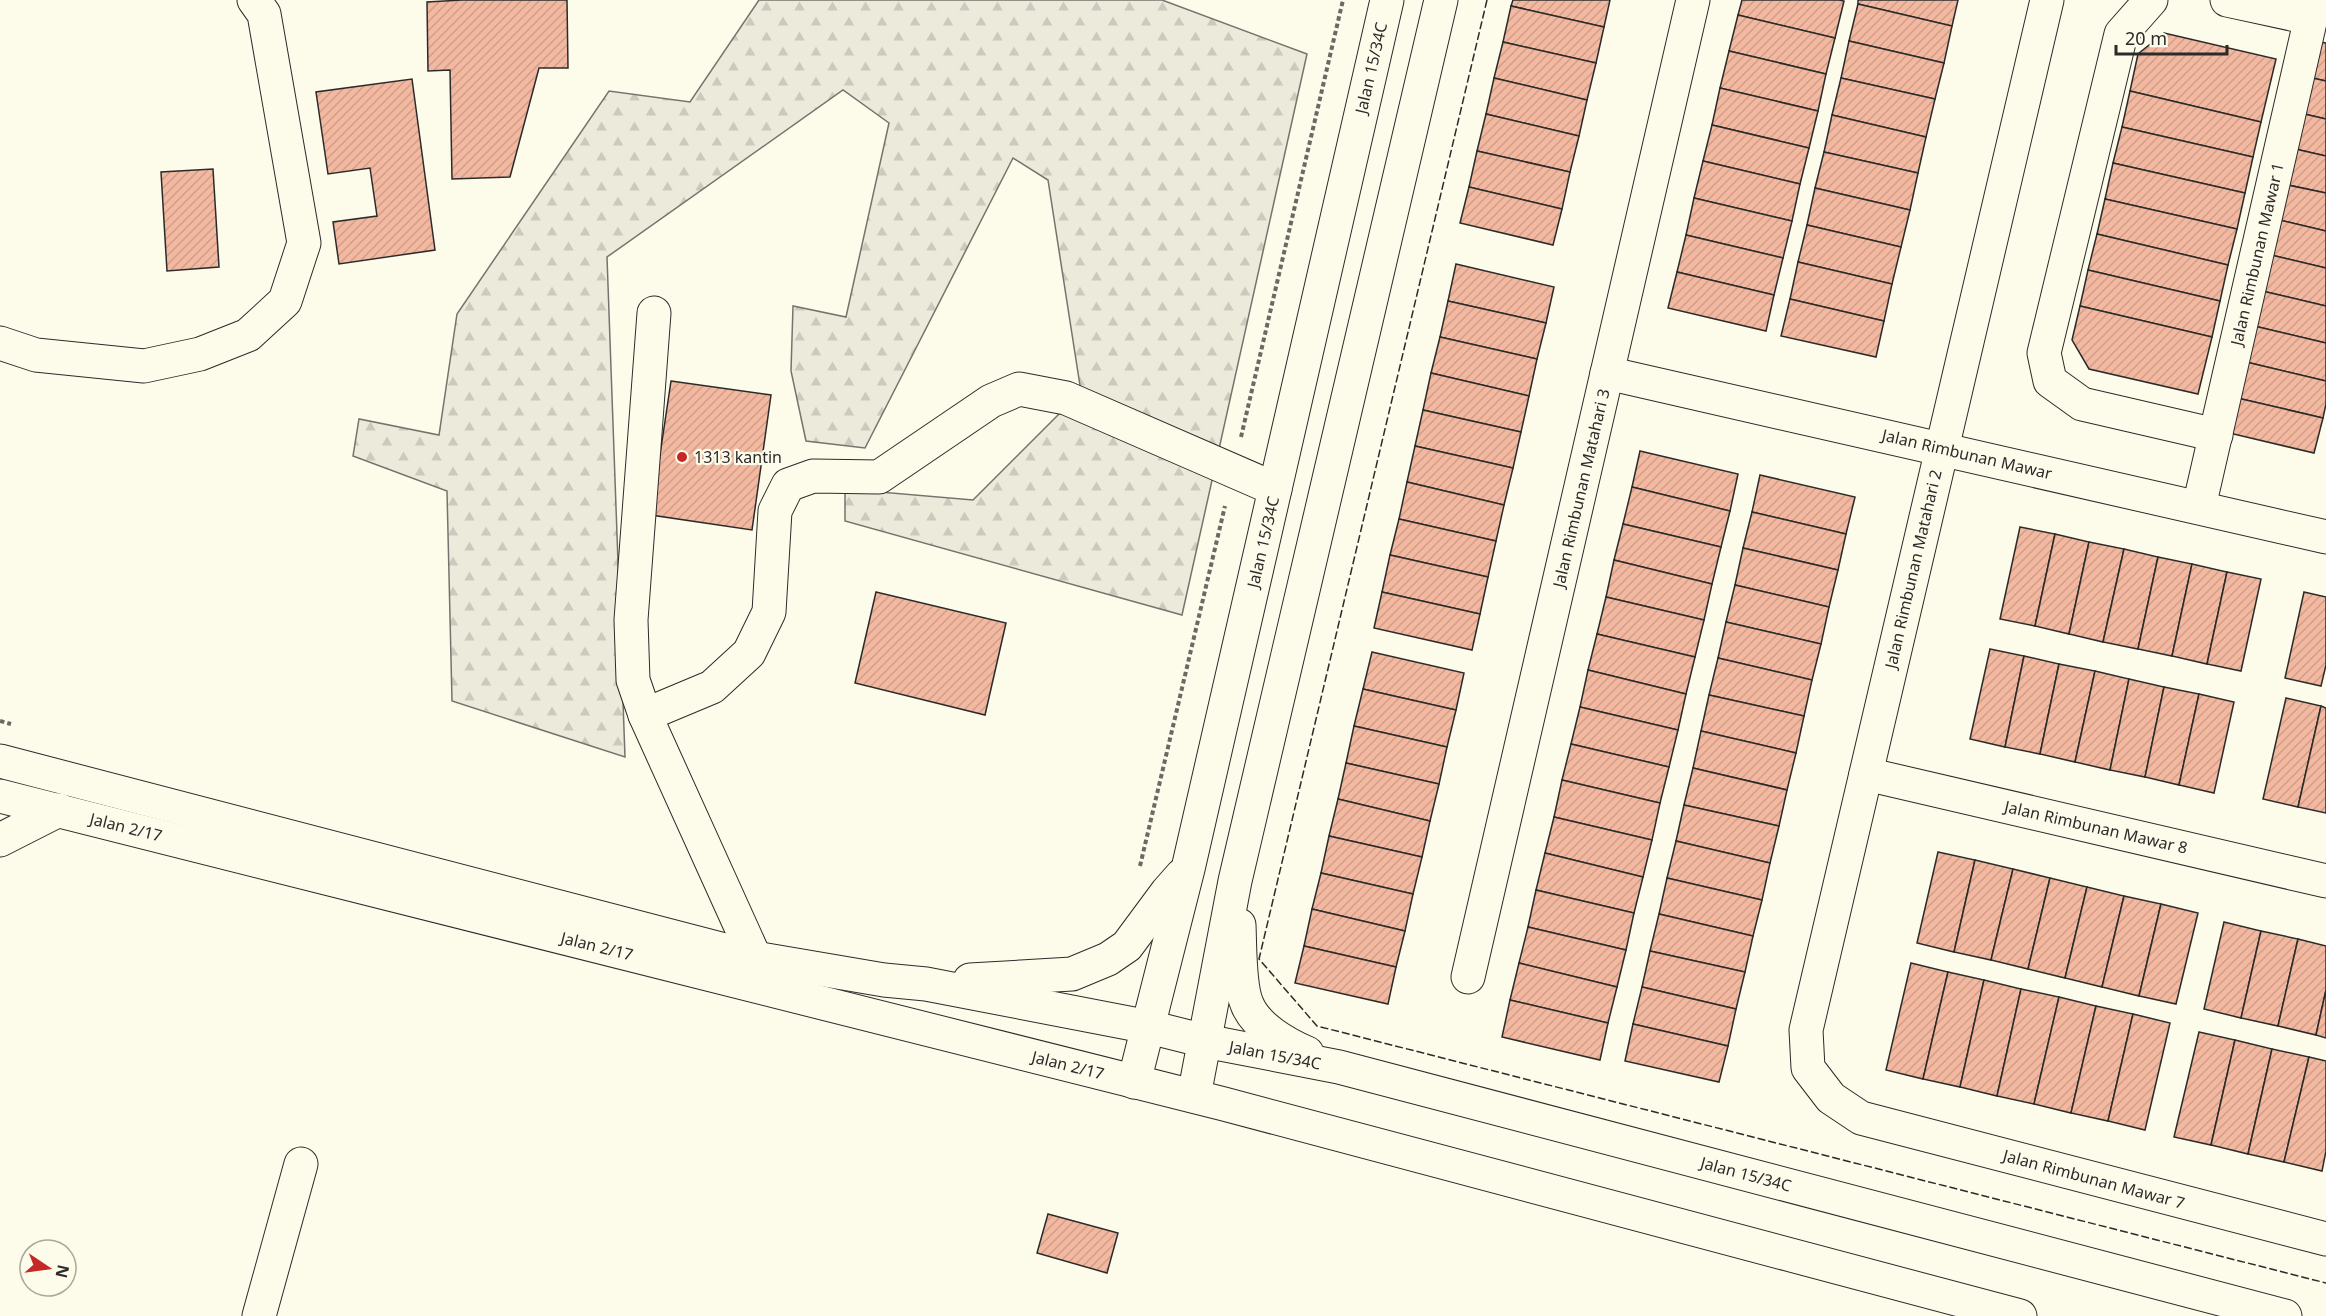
<svg xmlns="http://www.w3.org/2000/svg" width="2326" height="1316" font-family="'Noto Sans',sans-serif">
  <style>
    .forest { fill: url(#forest-firs); stroke: #74746e; stroke-width: 1.5 }
    .building { fill: url(#building-hatch); stroke: #2b2b2b; stroke-width: 1.5 }
    .lines { fill: none; stroke-linecap: round; stroke-linejoin: round }
    .minor-casing { stroke: #2b2b2b; stroke-width: 35 }
    .path { stroke: #6a6964; stroke-width: 4; stroke-dasharray: 4.5 3; stroke-linecap: butt }
    .minor { stroke: #fdfbea; stroke-width: 33 }
    .fence { stroke: #2b2b2b; stroke-width: 1.5; stroke-dasharray: 8 3; stroke-linecap: butt }
    .poi-dot { fill: #c62828; stroke: #fdfbea; stroke-width: 2 }
    .labels { text-anchor: middle; stroke-width: 4.5; stroke-linejoin: round; paint-order: stroke }
    .street-label { font-size: 16px; fill: #2b2b2b; stroke: #fdfbea }
    .poi-label { font-size: 16px; fill: #2b2b2b; stroke: #fdfbea; text-anchor: start }
  </style>
  <defs>
    <pattern id="forest-firs" width="22" height="20" patternUnits="userSpaceOnUse" patternTransform="scale(1.5)"><rect width="22" height="20" fill="#ecebdb"/><path d="M5 1l3.5 6h-7zM16 11l3.5 6h-7z" fill="#cbcabc"/></pattern>
    <pattern id="building-hatch" width="6" height="6" patternUnits="userSpaceOnUse" patternTransform="scale(1.5)"><rect width="6" height="6" fill="#f2b8a0"/><path d="M-1 1l2-2M0 6l6-6M5 7l2-2" fill="none" stroke="#d09e8a"/></pattern>
  </defs>
  <rect width="100%" height="100%" fill="#fdfbea"/>
  <polygon class="forest" points="759,0 1162,0 1307,54 1182,615 845,521 845,489 973,500 1081,392 1048,180 1013,158 865,448 806,441 791,371 793,306 846,317 889,123 843,90 607,257 625,757 452,701 447,491 353,456 359,419 439,435 457,314 609,91 690,102"/>
  <g class="building">
    <polygon points="462,0 567,0 568,68 539,68 510,177 452,179 450,70 428,71 427,2"/>
    <polygon points="1513,0 1610,0 1604,27 1511,6"/>
    <polygon points="1742,0 1839,0 1844,1 1835,38 1738,15"/>
    <polygon points="1858,0 1958,0 1952,26 1858,4"/>
    <polygon points="1858,4 1952,26 1944,63 1849,41"/>
    <polygon points="1511,6 1604,27 1596,63 1503,42"/>
    <polygon points="1738,15 1835,38 1826,74 1729,51"/>
    <polygon points="2164,33 2276,59 2261,122 2130,91 2138,54"/>
    <polygon points="1849,41 1944,63 1935,99 1841,78"/>
    <polygon points="2316,41 2326,43 2326,81 2308,77"/>
    <polygon points="1503,42 1596,63 1587,100 1494,78"/>
    <polygon points="1729,51 1826,74 1818,111 1720,88"/>
    <polygon points="2308,77 2326,81 2326,119 2300,113"/>
    <polygon points="1494,78 1587,100 1579,136 1486,114"/>
    <polygon points="1841,78 1935,99 1926,137 1832,115"/>
    <polygon points="412,79 435,250 339,264 333,222 377,216 370,168 328,174 316,92"/>
    <polygon points="1720,88 1818,111 1809,148 1712,125"/>
    <polygon points="2130,91 2261,122 2253,157 2122,127"/>
    <polygon points="2300,113 2326,119 2326,156 2291,148"/>
    <polygon points="1486,114 1579,136 1570,172 1477,151"/>
    <polygon points="1832,115 1926,137 1918,173 1824,152"/>
    <polygon points="1712,125 1809,148 1800,184 1703,161"/>
    <polygon points="2122,127 2253,157 2245,193 2113,163"/>
    <polygon points="2291,148 2326,156 2326,193 2283,184"/>
    <polygon points="1477,151 1570,172 1562,209 1469,187"/>
    <polygon points="1824,152 1918,173 1910,210 1815,188"/>
    <polygon points="1703,161 1800,184 1792,221 1694,198"/>
    <polygon points="2113,163 2245,193 2237,229 2105,199"/>
    <polygon points="213,169 219,267 167,271 161,172"/>
    <polygon points="2283,184 2326,193 2326,231 2275,219"/>
    <polygon points="1469,187 1562,209 1553,245 1460,223"/>
    <polygon points="1815,188 1910,210 1901,247 1807,225"/>
    <polygon points="1694,198 1792,221 1783,258 1686,235"/>
    <polygon points="2105,199 2237,229 2228,265 2097,234"/>
    <polygon points="2275,219 2326,231 2326,268 2267,254"/>
    <polygon points="1807,225 1901,247 1892,284 1798,262"/>
    <polygon points="2097,234 2228,265 2220,301 2088,270"/>
    <polygon points="1686,235 1783,258 1774,295 1677,272"/>
    <polygon points="2267,254 2326,268 2326,306 2258,290"/>
    <polygon points="1798,262 1892,284 1884,321 1790,299"/>
    <polygon points="1456,264 1554,287 1546,323 1448,301"/>
    <polygon points="2088,270 2220,301 2212,337 2080,306"/>
    <polygon points="1677,272 1774,295 1766,331 1668,308"/>
    <polygon points="2258,290 2326,306 2326,343 2250,325"/>
    <polygon points="1790,299 1884,321 1876,357 1781,336"/>
    <polygon points="1448,301 1546,323 1537,359 1440,337"/>
    <polygon points="2080,306 2212,337 2198,394 2089,369 2072,340"/>
    <polygon points="2250,325 2326,343 2326,381 2242,361"/>
    <polygon points="1440,337 1537,359 1529,396 1431,373"/>
    <polygon points="2242,361 2326,381 2326,404 2323,418 2233,397"/>
    <polygon points="1431,373 1529,396 1521,432 1423,410"/>
    <polygon points="671,381 771,395 752,530 651,515"/>
    <polygon points="2233,397 2323,418 2314,453 2225,432"/>
    <polygon points="1423,410 1521,432 1513,468 1415,446"/>
    <polygon points="1415,446 1513,468 1504,505 1407,482"/>
    <polygon points="1640,451 1738,474 1730,511 1632,487"/>
    <polygon points="1760,475 1855,497 1846,534 1752,512"/>
    <polygon points="1407,482 1504,505 1496,541 1399,519"/>
    <polygon points="1632,487 1730,511 1721,547 1623,524"/>
    <polygon points="1752,512 1846,534 1838,570 1743,548"/>
    <polygon points="1399,519 1496,541 1488,577 1390,555"/>
    <polygon points="1623,524 1721,547 1712,584 1614,560"/>
    <polygon points="2020,527 2055,534 2035,626 2000,619"/>
    <polygon points="2055,534 2089,542 2069,634 2035,626"/>
    <polygon points="2089,542 2124,549 2103,642 2069,634"/>
    <polygon points="1743,548 1838,570 1829,607 1735,585"/>
    <polygon points="2124,549 2158,557 2138,649 2103,642"/>
    <polygon points="1390,555 1488,577 1480,614 1382,592"/>
    <polygon points="2158,557 2192,564 2172,656 2138,649"/>
    <polygon points="1614,560 1712,584 1704,620 1606,597"/>
    <polygon points="2192,564 2227,572 2207,664 2172,656"/>
    <polygon points="2227,572 2261,579 2241,671 2207,664"/>
    <polygon points="1735,585 1829,607 1821,644 1726,622"/>
    <polygon points="876,592 1006,623 985,715 855,683"/>
    <polygon points="1382,592 1480,614 1472,650 1374,628"/>
    <polygon points="2304,592 2326,597 2326,665 2321,686 2285,678"/>
    <polygon points="1606,597 1704,620 1695,657 1597,634"/>
    <polygon points="1726,622 1821,644 1812,680 1718,658"/>
    <polygon points="1597,634 1695,657 1686,694 1588,670"/>
    <polygon points="1990,649 2024,656 2005,747 1970,739"/>
    <polygon points="1372,652 1464,673 1456,710 1363,689"/>
    <polygon points="2024,656 2059,664 2040,754 2005,747"/>
    <polygon points="1718,658 1812,680 1804,716 1709,695"/>
    <polygon points="2059,664 2095,671 2075,762 2040,754"/>
    <polygon points="1588,670 1686,694 1678,730 1580,707"/>
    <polygon points="2095,671 2129,679 2110,770 2075,762"/>
    <polygon points="2129,679 2164,687 2145,777 2110,770"/>
    <polygon points="2164,687 2199,694 2179,785 2145,777"/>
    <polygon points="1363,689 1456,710 1447,747 1354,726"/>
    <polygon points="2199,694 2234,702 2214,793 2179,785"/>
    <polygon points="1709,695 1804,716 1796,753 1701,731"/>
    <polygon points="2286,698 2321,706 2298,807 2263,799"/>
    <polygon points="2321,706 2326,708 2326,813 2298,807"/>
    <polygon points="1580,707 1678,730 1669,767 1571,744"/>
    <polygon points="1354,726 1447,747 1439,784 1346,763"/>
    <polygon points="1701,731 1796,753 1787,790 1693,768"/>
    <polygon points="1571,744 1669,767 1660,803 1562,780"/>
    <polygon points="1346,763 1439,784 1430,821 1338,799"/>
    <polygon points="1693,768 1787,790 1779,826 1684,805"/>
    <polygon points="1562,780 1660,803 1652,840 1554,817"/>
    <polygon points="1338,799 1430,821 1422,857 1329,836"/>
    <polygon points="1684,805 1779,826 1770,863 1676,841"/>
    <polygon points="1554,817 1652,840 1643,877 1545,853"/>
    <polygon points="1329,836 1422,857 1413,894 1321,873"/>
    <polygon points="1676,841 1770,863 1762,900 1667,878"/>
    <polygon points="1938,852 1975,860 1954,952 1917,943"/>
    <polygon points="1545,853 1643,877 1634,913 1536,890"/>
    <polygon points="1975,860 2013,869 1991,960 1954,952"/>
    <polygon points="2013,869 2050,878 2028,969 1991,960"/>
    <polygon points="1321,873 1413,894 1405,931 1312,909"/>
    <polygon points="1667,878 1762,900 1753,936 1659,914"/>
    <polygon points="2050,878 2087,887 2065,978 2028,969"/>
    <polygon points="2087,887 2124,896 2102,987 2065,978"/>
    <polygon points="1536,890 1634,913 1626,950 1528,927"/>
    <polygon points="2124,896 2161,904 2139,996 2102,987"/>
    <polygon points="2161,904 2198,913 2176,1004 2139,996"/>
    <polygon points="1312,909 1405,931 1396,967 1304,946"/>
    <polygon points="1659,914 1753,936 1745,972 1650,951"/>
    <polygon points="2224,922 2261,931 2241,1018 2204,1009"/>
    <polygon points="1528,927 1626,950 1617,987 1519,963"/>
    <polygon points="2261,931 2298,939 2278,1026 2241,1018"/>
    <polygon points="2298,939 2326,946 2326,990 2316,1035 2278,1026"/>
    <polygon points="1304,946 1396,967 1388,1004 1295,983"/>
    <polygon points="1650,951 1745,972 1736,1009 1642,987"/>
    <polygon points="1519,963 1617,987 1608,1023 1510,1000"/>
    <polygon points="1911,963 1948,972 1923,1079 1886,1070"/>
    <polygon points="1948,972 1984,980 1960,1087 1923,1079"/>
    <polygon points="1984,980 2021,989 1997,1096 1960,1087"/>
    <polygon points="1642,987 1736,1009 1728,1046 1633,1024"/>
    <polygon points="2021,989 2059,997 2034,1104 1997,1096"/>
    <polygon points="2326,990 2326,1038 2316,1035"/>
    <polygon points="2059,997 2096,1006 2071,1113 2034,1104"/>
    <polygon points="1510,1000 1608,1023 1600,1060 1502,1037"/>
    <polygon points="2096,1006 2133,1014 2108,1121 2071,1113"/>
    <polygon points="2133,1014 2170,1023 2145,1130 2108,1121"/>
    <polygon points="1633,1024 1728,1046 1719,1082 1625,1061"/>
    <polygon points="2199,1032 2235,1040 2211,1145 2174,1137"/>
    <polygon points="2235,1040 2272,1049 2248,1154 2211,1145"/>
    <polygon points="2272,1049 2309,1057 2284,1162 2248,1154"/>
    <polygon points="2309,1057 2326,1061 2326,1151 2322,1171 2284,1162"/>
    <polygon points="1048,1214 1118,1233 1107,1273 1037,1253"/>
  </g>
  <g class="lines">
    <g class="minor-casing">
      <g id="minor">
        <polyline points="2047,0 1806,1030 1808,1068 1831,1098 1861,1118 2326,1239"/>
        <polyline points="2151,0 2121,34 2044,353 2050,381 2082,404 2216,435"/>
        <polyline points="2227,0 2310,18"/>
        <polyline points="654,313 631,620 633,680 645,715 755,958"/>
        <polyline points="0,343 36,355 144,366 200,354 248,335 285,301 304,243 264,14 254,0"/>
        <polyline points="1607,373 2326,537"/>
        <polyline points="2199,507 2315,0"/>
        <polyline points="645,715 712,687 749,653 769,612 775,511 788,485 813,476 879,477 991,401 1019,389 1066,398 1275,489"/>
        <polyline points="0,761 755,958 884,980 926,984 1149,1027 1205,1041 1339,1067 2285,1316"/>
        <polyline points="1866,774 2326,881"/>
        <polyline points="0,796 1224,1104 2020,1316"/>
        <polyline points="0,840 59,810"/>
        <path d="M 1239,925 C 1240,946 1239,986 1247,1004 C 1256,1027 1286,1044 1307,1053"/>
        <polyline points="1468,977 1693,0"/>
        <polyline points="970,980 1072,974 1108,959 1127,946 1167,892 1182,875"/>
        <polyline points="1134,1082 1188,869 1387,0"/>
        <polyline points="1194,1096 1235,881 1441,0"/>
        <polyline points="259,1316 301,1164"/>
      </g>
    </g>
    <g class="path">
      <polyline points="1241,437 1343,0"/>
      <polyline points="0,721 11,724"/>
      <polyline points="1140,866 1225,506"/>
    </g>
    <use href="#minor" class="minor"/>
    <polyline class="fence" points="1487,0 1259,959 1317,1026 2326,1283"/>
  </g>
  <circle class="poi-dot" cx="682" cy="457" r="6"/>
  <g class="labels">
    <g class="street-label">
      <text transform="translate(1371 68) rotate(-77)" y="6">Jalan 15/34C</text>
      <text transform="translate(2257 254) rotate(-77)" y="6">Jalan Rimbunan Mawar 1</text>
      <text transform="translate(1967 454) rotate(13)" y="6">Jalan Rimbunan Mawar</text>
      <text transform="translate(1581 488) rotate(-77)" y="6">Jalan Rimbunan Matahari 3</text>
      <text transform="translate(1263 542) rotate(-77)" y="6">Jalan 15/34C</text>
      <text transform="translate(1913 569) rotate(-77)" y="6">Jalan Rimbunan Matahari 2</text>
      <text transform="translate(126 827) rotate(14)" y="6">Jalan 2/17</text>
      <text transform="translate(2096 827) rotate(13)" y="6">Jalan Rimbunan Mawar 8</text>
      <text transform="translate(597 946) rotate(14)" y="6">Jalan 2/17</text>
      <text transform="translate(1275 1055) rotate(11)" y="6">Jalan 15/34C</text>
      <text transform="translate(1068 1065) rotate(14)" y="6">Jalan 2/17</text>
      <text transform="translate(1746 1174) rotate(15)" y="6">Jalan 15/34C</text>
      <text transform="translate(2094 1179) rotate(15)" y="6">Jalan Rimbunan Mawar 7</text>
    </g>
    <g class="poi-label">
      <text x="694" y="463">1313 kantin</text>
    </g>
  </g>
  <g transform="translate(48 1268) rotate(103)"><circle r="28" fill="#fdfbea" stroke="#a9a89e" stroke-width="1.5"/>
  <path d="M0-4.5L10 22L0 15L-10 22Z" fill="#c62828"/>
  <text y="-9" font-size="16" font-weight="bold" text-anchor="middle" fill="#2b2b2b">N</text>
  </g>
  <path d="M2116 45v9h111v-9" fill="none" stroke="#2b2b2b" stroke-width="3"/>
  <text x="2125" y="45" font-size="18" fill="#2b2b2b" stroke="#fdfbea" stroke-width="4.5" paint-order="stroke">20 m</text>
</svg>
